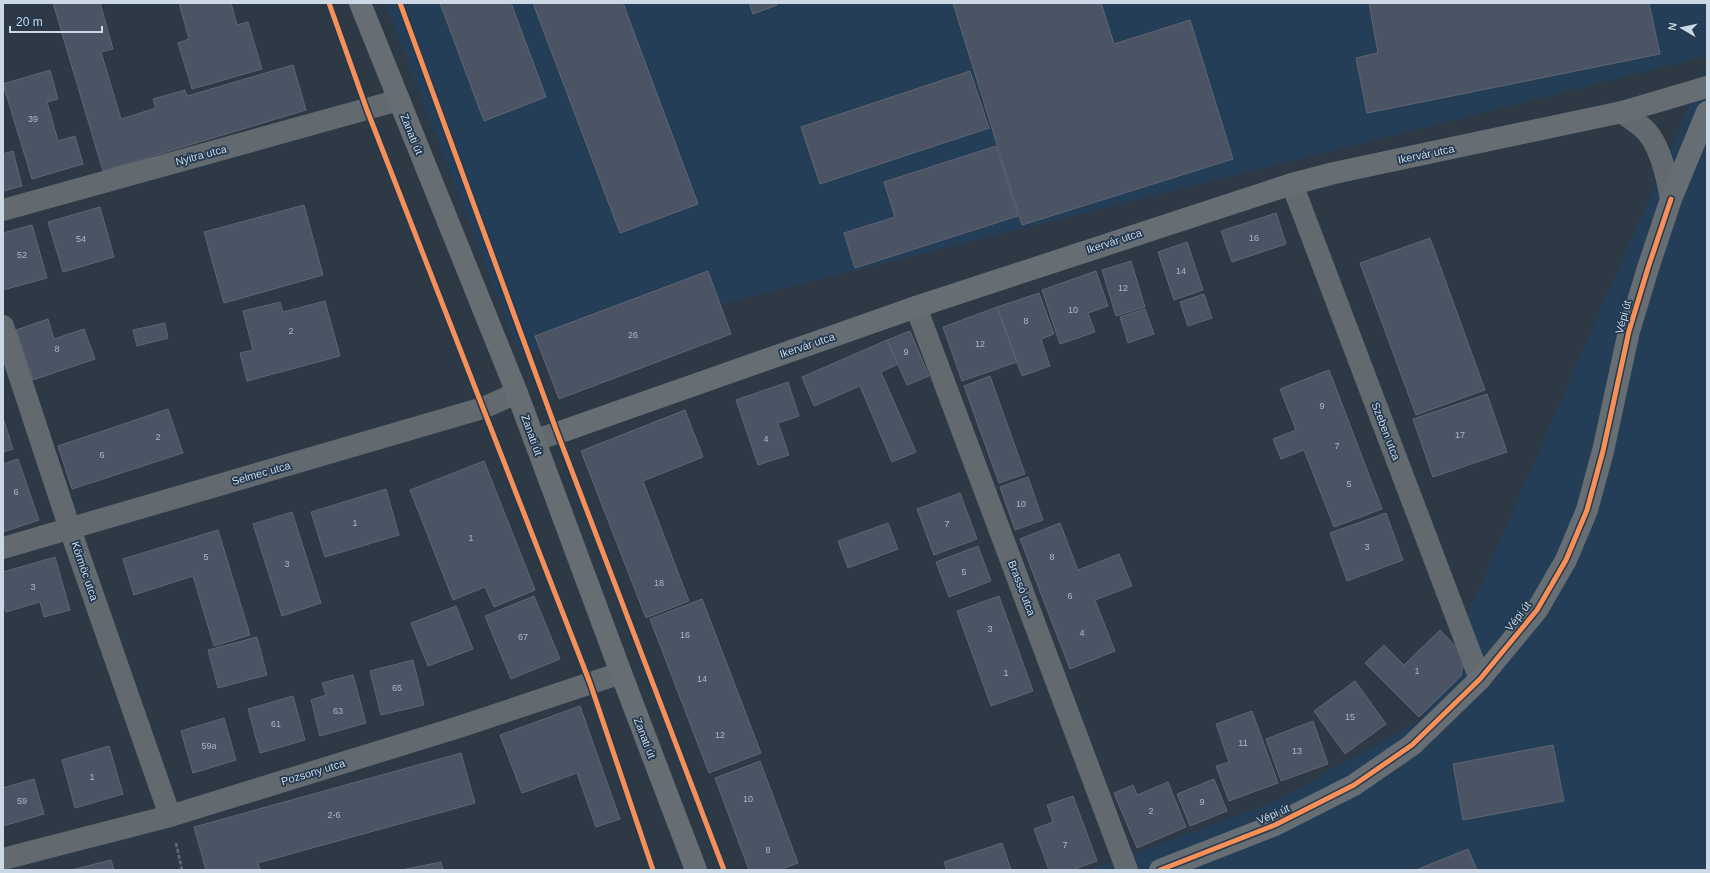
<svg xmlns="http://www.w3.org/2000/svg" width="1710" height="873" font-family="Arial,sans-serif">
  <style>
    .built { fill: #253e58 }
    .building { fill: #4b5464; stroke: #5f6672 }
    .lines { fill: none; stroke-linecap: round; stroke-linejoin: round }
    .path { stroke: #646b70; stroke-width: 2.5; stroke-dasharray: 4 2; stroke-linecap: butt }
    .street { stroke: #626a6f; stroke-width: 22 }
    .secondary { stroke: #666e73; stroke-width: 22 }
    .cycleway-casing { stroke: #23394f; stroke-width: 8 }
    .cycleway { stroke: #f78f57; stroke-width: 5 }
    .labels { text-anchor: middle; stroke-width: 3.5; stroke-linejoin: round; paint-order: stroke }
    .number-label { font-size: 9px; fill: #abb7c6 }
    .street-label { font-size: 11px; fill: #cbd8e6; stroke: #23394f }
  </style>
  <rect width="100%" height="100%" fill="#2d3945"/>
  <g class="built">
    <polygon points="385,3 1707,3 1707,56 520,355"/>
    <polygon points="1707,65 1707,870 1090,870 1274,802 1423,718"/>
  </g>
  <g class="building">
    <polygon points="53,3 100,3 113,49 101,52 121,119 156,108 153,99 185,90 187,96 293,65 306,110 103,171"/>
    <polygon points="179,3 231,3 237,25 248,22 262,69 192,89 178,43 189,39"/>
    <polygon points="440,3 511,3 546,97 484,121"/>
    <polygon points="533,3 623,3 698,204 620,233"/>
    <polygon points="749,3 776,3 777,5 753,14"/>
    <polygon points="953,3 1101,3 1114,44 1190,20 1233,159 1022,225"/>
    <polygon points="1369,3 1649,3 1660,54 1367,113 1356,58 1378,53"/>
    <polygon points="50,70 58,99 47,102 58,141 75,136 83,164 32,179 3,84"/>
    <polygon points="970,71 989,128 820,184 801,127"/>
    <polygon points="996,146 1018,216 855,268 844,233 895,217 884,182"/>
    <polygon points="13,151 22,186 3,191 3,154"/>
    <polygon points="304,205 323,275 224,303 204,232"/>
    <polygon points="100,207 114,257 63,272 48,222"/>
    <polygon points="1276,213 1286,244 1232,262 1221,231"/>
    <polygon points="32,225 47,278 3,290 3,233"/>
    <polygon points="1430,238 1485,390 1416,415 1360,263"/>
    <polygon points="1187,242 1203,290 1174,300 1158,252"/>
    <polygon points="1131,261 1145,307 1116,316 1102,270"/>
    <polygon points="708,271 731,334 559,399 535,336"/>
    <polygon points="1096,271 1108,306 1088,313 1095,332 1060,344 1042,290"/>
    <polygon points="1039,293 1054,334 1041,339 1050,366 1022,376 997,307"/>
    <polygon points="1204,294 1212,318 1188,326 1180,302"/>
    <polygon points="325,301 340,356 247,381 240,353 253,350 243,311 280,302 283,312"/>
    <polygon points="997,307 1017,362 962,381 943,327"/>
    <polygon points="1145,309 1154,334 1128,343 1120,317"/>
    <polygon points="48,319 54,339 84,329 95,359 33,380 16,330"/>
    <polygon points="165,323 168,338 137,346 133,330"/>
    <polygon points="910,331 929,376 907,385 887,340"/>
    <polygon points="887,340 898,364 881,372 916,452 892,462 860,386 814,406 802,377"/>
    <polygon points="1329,370 1382,509 1334,527 1304,450 1281,459 1273,439 1296,430 1280,389"/>
    <polygon points="990,376 1025,474 999,483 964,386"/>
    <polygon points="788,382 799,416 778,423 789,455 758,465 736,400"/>
    <polygon points="1487,394 1507,452 1433,477 1413,419"/>
    <polygon points="168,409 183,453 72,489 58,446"/>
    <polygon points="685,410 703,457 643,481 689,601 646,618 581,451"/>
    <polygon points="3,418 13,449 3,452"/>
    <polygon points="18,459 39,520 3,532 3,464"/>
    <polygon points="484,461 535,590 494,607 485,587 453,600 410,490"/>
    <polygon points="1028,477 1043,520 1015,530 1000,487"/>
    <polygon points="386,489 399,535 325,557 311,512"/>
    <polygon points="960,493 977,539 934,555 917,509"/>
    <polygon points="292,512 321,603 282,616 253,524"/>
    <polygon points="1386,513 1403,560 1347,581 1330,533"/>
    <polygon points="888,523 898,549 848,568 838,541"/>
    <polygon points="1060,523 1078,570 1119,554 1132,586 1095,600 1115,651 1070,669 1020,539"/>
    <polygon points="218,530 250,635 214,646 193,576 134,595 123,559"/>
    <polygon points="978,546 991,581 949,597 936,562"/>
    <polygon points="55,557 70,610 44,617 40,602 6,612 3,602 3,572"/>
    <polygon points="534,596 560,659 511,679 485,616"/>
    <polygon points="999,596 1033,691 991,706 957,611"/>
    <polygon points="702,599 761,753 709,773 650,619"/>
    <polygon points="456,606 473,649 428,666 411,623"/>
    <polygon points="1440,630 1462,653 1463,665 1461,676 1419,717 1365,663 1384,645 1404,665"/>
    <polygon points="257,637 267,675 218,688 208,650"/>
    <polygon points="413,660 424,705 381,715 370,671"/>
    <polygon points="353,675 366,723 320,736 311,700 326,695 322,683"/>
    <polygon points="1355,681 1386,724 1345,754 1314,711"/>
    <polygon points="293,696 305,740 260,753 248,709"/>
    <polygon points="580,706 620,819 596,827 577,773 522,793 500,735"/>
    <polygon points="1252,711 1278,783 1229,801 1216,766 1229,762 1216,724"/>
    <polygon points="224,718 236,760 193,773 181,731"/>
    <polygon points="1313,721 1328,764 1281,781 1266,739"/>
    <polygon points="1553,745 1564,801 1463,820 1453,764"/>
    <polygon points="109,746 123,794 75,808 62,760"/>
    <polygon points="461,753 475,803 258,863 260,870 206,870 194,827"/>
    <polygon points="760,761 798,863 779,870 749,870 715,778"/>
    <polygon points="34,779 44,814 3,826 3,788"/>
    <polygon points="1214,779 1227,811 1190,826 1177,794"/>
    <polygon points="1168,782 1186,827 1137,848 1114,793 1133,785 1137,795"/>
    <polygon points="1073,796 1097,861 1072,870 1049,870 1034,829 1053,822 1047,805"/>
    <polygon points="1002,843 1011,870 947,870 944,862"/>
    <polygon points="1468,849 1477,870 1416,870"/>
    <polygon points="111,860 114,870 71,870"/>
    <polygon points="441,862 443,870 401,870"/>
  </g>
  <g class="lines">
    <polyline class="path" points="176,843 182,870"/>
    <g class="street">
      <path d="M 1622,112 C 1628,117 1636,122 1642,127 C 1660,142 1667,177 1671,199"/>
      <polyline points="1292,184 1480,679"/>
      <polyline points="3,210 399,100"/>
      <polyline points="916,307 1127,870"/>
      <polyline points="3,326 70,529 170,816"/>
      <polyline points="535,440 566,430"/>
      <polyline points="3,548 483,408 517,393"/>
      <polyline points="3,859 170,816 459,727 621,673"/>
    </g>
    <g class="secondary">
      <polyline points="360,3 517,393 621,673 696,870"/>
      <polyline points="566,430 916,307 1292,184 1334,173 1622,112 1707,87"/>
      <polyline points="1160,870 1275,825 1354,785 1412,745 1480,679 1537,610 1566,560 1587,510 1603,451 1629,331 1648,268 1671,199 1707,112"/>
    </g>
    <g class="cycleway-casing">
      <g id="cycleway">
        <polyline points="329,3 367,110 590,683 653,870"/>
        <polyline points="400,3 557,432 724,870"/>
        <polyline points="1160,870 1275,825 1354,785 1412,745 1480,679 1537,610 1566,560 1587,510 1603,451 1629,331 1648,268 1671,199"/>
      </g>
    </g>
    <use href="#cycleway" class="cycleway"/>
  </g>
  <g class="labels">
    <g class="number-label">
      <text x="33" y="122">39</text>
      <text x="1254" y="241">16</text>
      <text x="81" y="242">54</text>
      <text x="22" y="258">52</text>
      <text x="1181" y="274">14</text>
      <text x="1123" y="291">12</text>
      <text x="1073" y="313">10</text>
      <text x="1026" y="324">8</text>
      <text x="291" y="334">2</text>
      <text x="633" y="338">26</text>
      <text x="980" y="347">12</text>
      <text x="57" y="352">8</text>
      <text x="906" y="355">9</text>
      <text x="1322" y="409">9</text>
      <text x="1460" y="438">17</text>
      <text x="158" y="440">2</text>
      <text x="766" y="442">4</text>
      <text x="1337" y="449">7</text>
      <text x="102" y="458">6</text>
      <text x="1349" y="487">5</text>
      <text x="16" y="495">6</text>
      <text x="1021" y="507">10</text>
      <text x="355" y="526">1</text>
      <text x="947" y="527">7</text>
      <text x="471" y="541">1</text>
      <text x="1367" y="550">3</text>
      <text x="206" y="560">5</text>
      <text x="1052" y="560">8</text>
      <text x="287" y="567">3</text>
      <text x="964" y="575">5</text>
      <text x="659" y="586">18</text>
      <text x="33" y="590">3</text>
      <text x="1070" y="599">6</text>
      <text x="990" y="632">3</text>
      <text x="1082" y="636">4</text>
      <text x="685" y="638">16</text>
      <text x="523" y="640">67</text>
      <text x="1417" y="674">1</text>
      <text x="1006" y="676">1</text>
      <text x="702" y="682">14</text>
      <text x="397" y="691">65</text>
      <text x="338" y="714">63</text>
      <text x="1350" y="720">15</text>
      <text x="276" y="727">61</text>
      <text x="720" y="738">12</text>
      <text x="1243" y="746">11</text>
      <text x="209" y="749">59a</text>
      <text x="1297" y="754">13</text>
      <text x="92" y="780">1</text>
      <text x="748" y="802">10</text>
      <text x="22" y="804">59</text>
      <text x="1202" y="805">9</text>
      <text x="1151" y="814">2</text>
      <text x="334" y="818">2-6</text>
      <text x="1065" y="848">7</text>
      <text x="768" y="853">8</text>
    </g>
    <g class="street-label">
      <text transform="translate(412 134) rotate(68)" y="4">Zanati út</text>
      <text transform="translate(1426 154) rotate(-12)" y="4">Ikervár utca</text>
      <text transform="translate(201 155) rotate(-15)" y="4">Nyitra utca</text>
      <text transform="translate(1114 241) rotate(-18)" y="4">Ikervár utca</text>
      <text transform="translate(1623 317) rotate(-75)" y="4">Vépi út</text>
      <text transform="translate(807 345) rotate(-19)" y="4">Ikervár utca</text>
      <text transform="translate(1386 431) rotate(69)" y="4">Szeben utca</text>
      <text transform="translate(532 435) rotate(70)" y="4">Zanati út</text>
      <text transform="translate(261 473) rotate(-16)" y="4">Selmec utca</text>
      <text transform="translate(85 571) rotate(71)" y="4">Körmöc utca</text>
      <text transform="translate(1022 588) rotate(69)" y="4">Brassó utca</text>
      <text transform="translate(1518 616) rotate(-52)" y="4">Vépi út</text>
      <text transform="translate(645 738) rotate(69)" y="4">Zanati út</text>
      <text transform="translate(313 772) rotate(-17)" y="4">Pozsony utca</text>
      <text transform="translate(1273 814) rotate(-24)" y="4">Vépi út</text>
    </g>
  </g>
  <rect width="1710" height="873" fill="none" stroke="#cbd8e6" stroke-width="8"/>
  <g transform="translate(1682 28) rotate(279)" stroke="#23394f" stroke-width="3" paint-order="stroke">
  <path d="M0-3L7 15L0 10L-7 15Z" fill="#cbd8e6"/>
  <text y="-6" font-size="11" font-weight="bold" text-anchor="middle" fill="#cbd8e6">N</text>
  </g>
  <path d="M10 26v6h92v-6" fill="none" stroke="#cbd8e6" stroke-width="2"/>
  <text x="16" y="26" font-size="12" fill="#cbd8e6" stroke="#23394f" stroke-width="3" paint-order="stroke">20 m</text>
</svg>
